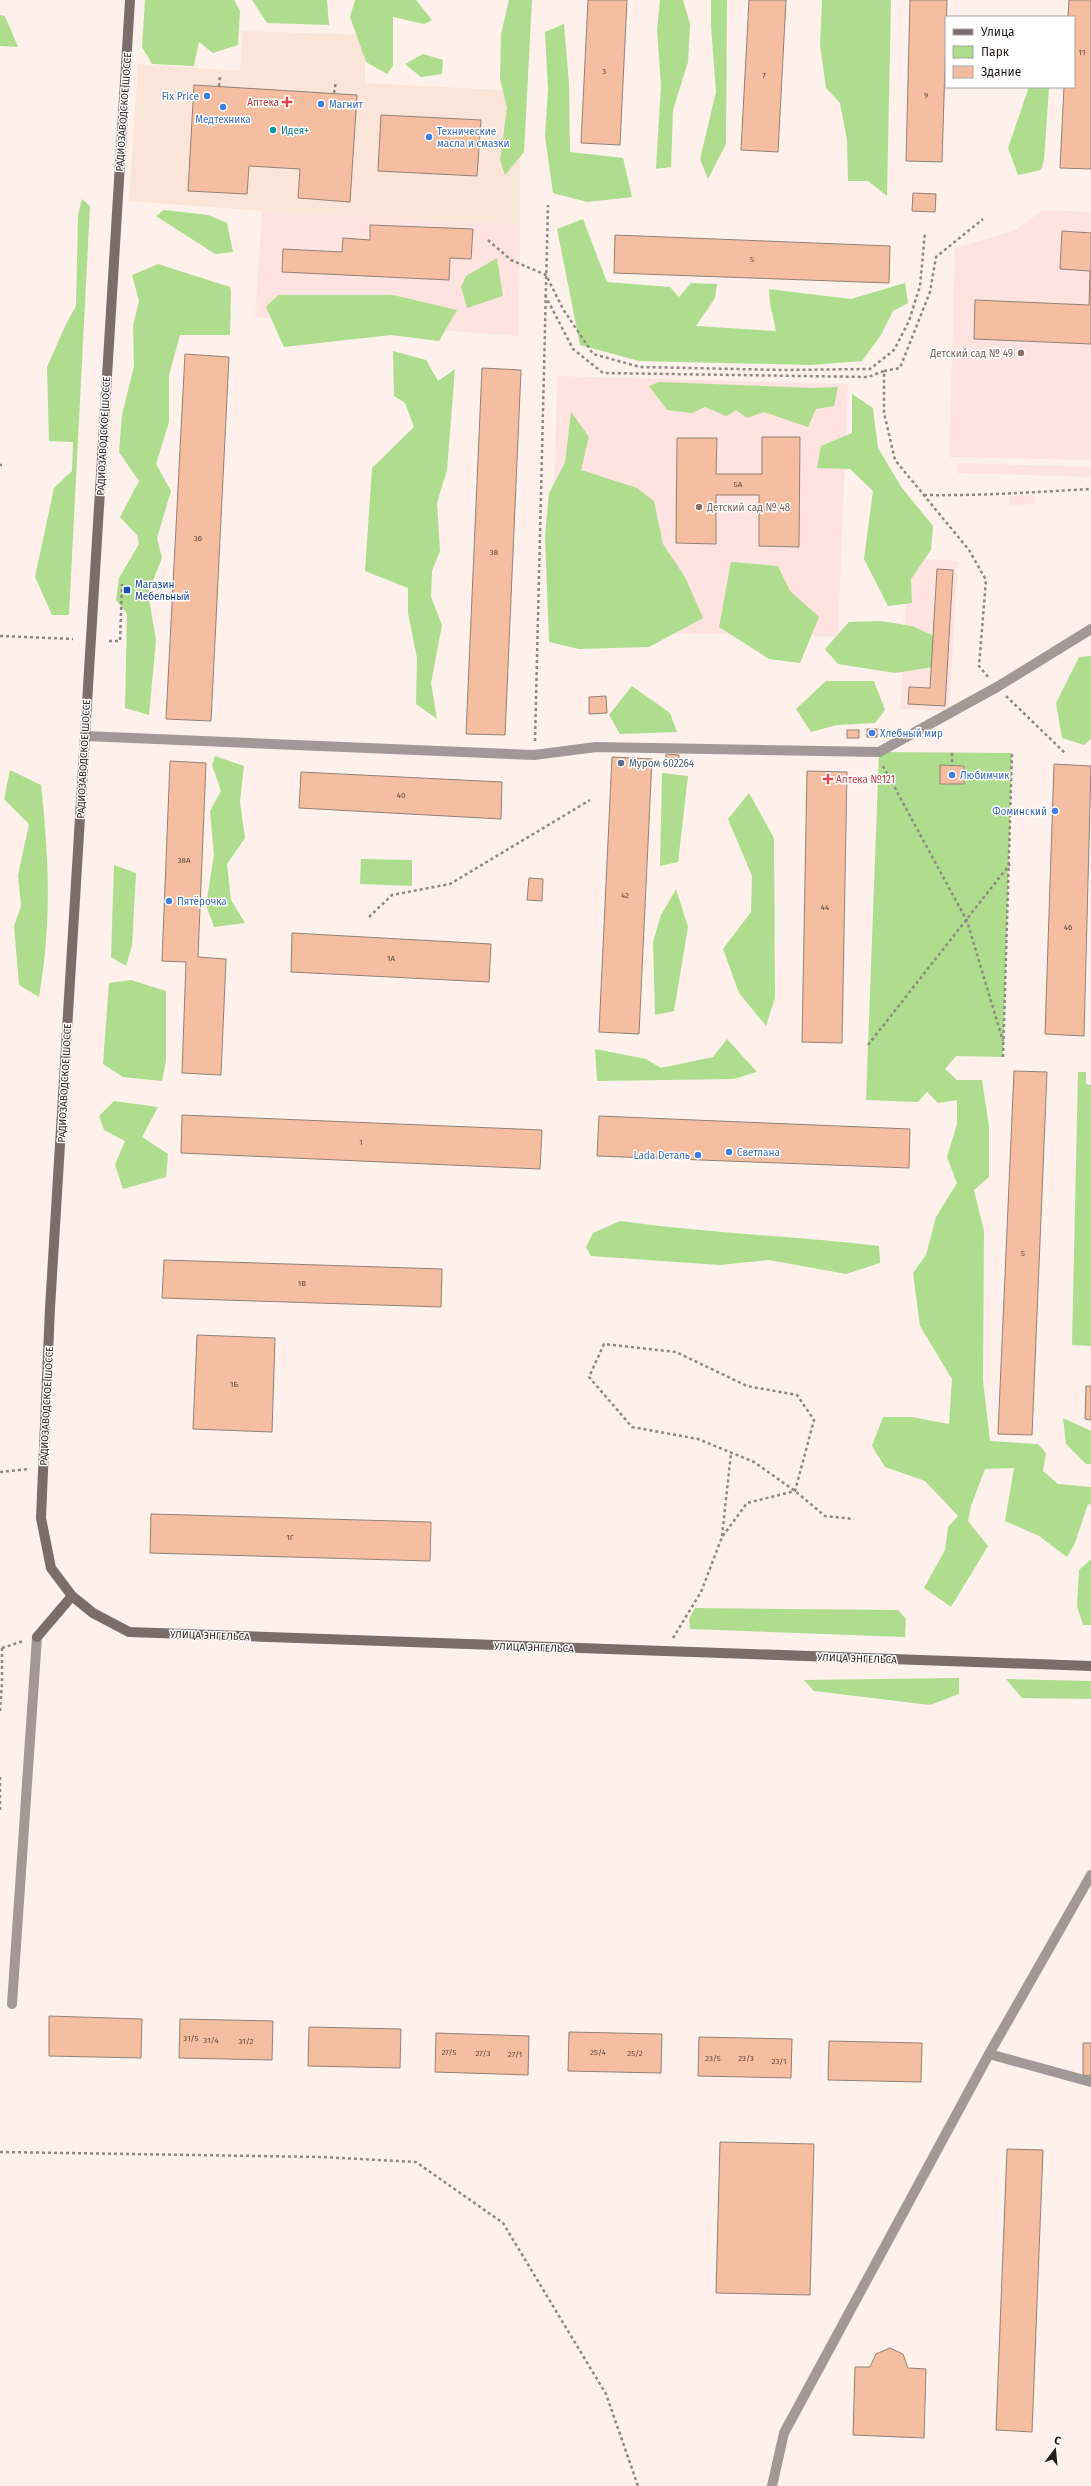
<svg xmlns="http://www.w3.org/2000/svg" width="1091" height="2486" font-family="'Fira Sans',sans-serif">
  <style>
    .built { fill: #fbe5d9 }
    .industrial { fill: #fee3e1 }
    .green { fill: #addd8d }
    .building { fill: #f5bea0; stroke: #938177 }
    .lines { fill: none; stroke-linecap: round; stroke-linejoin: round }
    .path { stroke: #918782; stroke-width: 2.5; stroke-dasharray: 3 3; stroke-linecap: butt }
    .lane { stroke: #a39898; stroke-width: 10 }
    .secondary { stroke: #7b6d6c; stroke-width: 10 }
    .shop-dot { fill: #3f7fe0; stroke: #fff; stroke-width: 1.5 }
    .health-dot { fill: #e0444e; stroke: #fff; stroke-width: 1.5 }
    .culture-dot { fill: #0f9aa8; stroke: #fff; stroke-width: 1.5 }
    .education-dot { fill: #8d6e63; stroke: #fff; stroke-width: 1.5 }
    .transit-dot { fill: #1a4fb4; stroke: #fff; stroke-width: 1.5 }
    .service-dot { fill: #5c6f8a; stroke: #fff; stroke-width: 1.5 }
    .labels { text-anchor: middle; stroke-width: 3; stroke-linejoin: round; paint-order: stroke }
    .number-label { font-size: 8px; fill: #58443a }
    .shop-label { font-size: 10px; fill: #366cbe; stroke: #fff; text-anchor: start }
    .health-label { font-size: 10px; fill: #be3a42; stroke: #fff; text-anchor: end }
    .street-label { font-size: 10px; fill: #231c18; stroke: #fff }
    .culture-label { font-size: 10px; fill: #0d838f; stroke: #fff; text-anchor: start }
    .education-label { font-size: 10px; fill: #785e54; stroke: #fff; text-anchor: end }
    .transit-label { font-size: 10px; fill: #164399; stroke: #fff; text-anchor: start }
    .service-label { font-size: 10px; fill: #4e5e75; stroke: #fff; text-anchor: start }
  </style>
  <rect width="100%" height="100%" fill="#fef1eb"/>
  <polygon class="built" points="243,31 365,35 365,83 520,91 520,224 262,211 129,201 138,64 240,71"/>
  <g class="industrial">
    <polygon points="1043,210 1091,212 1091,460 949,457 955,248 1014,231"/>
    <polygon points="262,211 520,224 519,336 255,317"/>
    <polygon points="557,376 848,384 838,637 551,630"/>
    <polygon points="957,463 1091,467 1091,477 957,473"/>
    <polygon points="1035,495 1035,504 1010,505 1009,496"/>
    <polygon points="909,558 958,561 949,711 900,709"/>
  </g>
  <g class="green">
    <polygon points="145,0 234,0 240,11 238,45 213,53 199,42 194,66 152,64 142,47"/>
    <polygon points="252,0 327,0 329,25 267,23"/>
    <polygon points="355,0 416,0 432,20 424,24 393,17 393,66 387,74 366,62 350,17"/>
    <polygon points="509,0 532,0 524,152 505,175 500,160 507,108 500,79 501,34"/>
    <polygon points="660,0 683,0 690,24 688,62 673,110 671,167 656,169 661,85 657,31"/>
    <polygon points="711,0 727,0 726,144 708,179 700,159 716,92 711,26"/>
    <polygon points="822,0 891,0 887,196 868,181 848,181 847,140 840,103 826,88 820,45"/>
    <polygon points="0,15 5,16 18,47 0,46"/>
    <polygon points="564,24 569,84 570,152 623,158 632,197 587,202 553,193 545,136 548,89 545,32"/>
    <polygon points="423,54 443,60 442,74 421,77 405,64"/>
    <polygon points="1029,87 1049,87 1044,160 1041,170 1018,175 1008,148"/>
    <polygon points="82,199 90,206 69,615 52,615 35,577 54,488 72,471 73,442 49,441 47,367 66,324 76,306 78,215"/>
    <polygon points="164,210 208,215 227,223 233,252 215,254 156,216"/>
    <polygon points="583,219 607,282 670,287 679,297 691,283 717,284 715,298 696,326 776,331 770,304 769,289 851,299 905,283 908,303 893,311 881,335 862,361 811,365 639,361 580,345 557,229"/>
    <polygon points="497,258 503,296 467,308 461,287 466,276"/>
    <polygon points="158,264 230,287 231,291 230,335 180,335 169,375 169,422 156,464 171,491 157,538 162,558 148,593 156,640 149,715 125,708 127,614 116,600 119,578 139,544 137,535 120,517 139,481 119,452 122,415 134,366 133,325 139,301 132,275"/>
    <polygon points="278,295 393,295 457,310 439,341 391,335 284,347 266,307"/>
    <polygon points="393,351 426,360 438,381 455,369 447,470 437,503 440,551 432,571 431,597 442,625 431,683 437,719 416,704 417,658 408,613 408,588 365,571 372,468 414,427 405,403 394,396"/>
    <polygon points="659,382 813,388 838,387 834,406 816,409 808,427 764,412 747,418 736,410 726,416 705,407 692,413 667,410 649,386"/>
    <polygon points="852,394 873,408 878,448 902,488 933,526 931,550 911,579 912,603 888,606 864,559 873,491 850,469 817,468 821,446 852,433"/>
    <polygon points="571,412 589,437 581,470 637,488 654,501 663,544 685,577 703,618 649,647 579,649 549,642 545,536 549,493 565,463"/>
    <polygon points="731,562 778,566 790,591 819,617 800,663 769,659 719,627"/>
    <polygon points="881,621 912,626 934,636 933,667 895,673 838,664 825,649 849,622"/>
    <polygon points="1091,656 1091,739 1084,745 1062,738 1056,703 1079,657"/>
    <polygon points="826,681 874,681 885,710 875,723 837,725 811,732 796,709"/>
    <polygon points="632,686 670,713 677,732 620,734 609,715"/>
    <polygon points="879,752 1012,753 1003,1057 956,1056 945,1069 957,1080 982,1080 989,1126 989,1177 974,1190 984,1231 983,1380 990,1441 1038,1444 1046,1453 1043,1471 1058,1484 1091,1487 1091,1505 1088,1504 1075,1543 1067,1557 1039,1536 1005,1521 1014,1468 985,1469 971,1506 968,1521 988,1546 951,1607 924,1588 945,1550 948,1527 958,1516 925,1481 885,1467 872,1446 883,1417 912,1417 949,1424 952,1379 920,1326 913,1273 926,1255 936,1217 957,1183 947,1157 957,1124 957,1100 938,1103 927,1092 918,1102 866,1100"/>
    <polygon points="215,756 244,766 240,802 245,838 227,864 231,900 245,923 214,927 206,905 214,855 210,811 221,791 212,765"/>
    <path d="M 10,770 L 41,785 C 49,859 52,923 39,997 L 19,985 L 14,926 L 21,906 L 18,875 L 29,824 L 4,799 Z"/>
    <polygon points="662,773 688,776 678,862 660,866"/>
    <polygon points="749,793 774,838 775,998 766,1026 739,993 723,949 751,912 752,876 728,819"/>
    <polygon points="361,859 412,860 412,886 360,884"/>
    <polygon points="114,865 136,873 132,946 126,966 111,957"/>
    <polygon points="676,889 688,927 674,1011 655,1015 653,942 661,915"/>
    <polygon points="131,980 166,991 166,1061 162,1081 123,1077 103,1064 109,983"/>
    <polygon points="727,1039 757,1072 734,1079 597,1081 595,1049 646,1059 661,1068 713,1057"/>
    <polygon points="1078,1072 1086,1072 1086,1084 1091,1085 1091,1346 1072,1345"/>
    <polygon points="114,1101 158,1107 142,1137 168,1154 166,1177 123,1189 115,1165 125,1141 104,1130 99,1116"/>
    <path d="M 620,1221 C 706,1233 793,1236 879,1246 L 880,1263 L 846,1274 L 769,1260 L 720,1265 L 591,1256 L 586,1247 L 593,1233 Z"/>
    <polygon points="1063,1418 1091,1431 1091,1464 1086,1464 1066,1444"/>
    <polygon points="1091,1559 1091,1625 1083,1625 1077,1606 1079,1570"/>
    <polygon points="695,1608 898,1610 906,1619 905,1637 690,1629 689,1619"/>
    <polygon points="959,1678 959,1694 930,1705 814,1691 804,1680"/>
    <polygon points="1006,1679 1091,1681 1091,1699 1022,1698"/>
  </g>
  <g class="building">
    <polygon points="588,0 627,0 620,145 581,143"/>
    <polygon points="749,0 786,0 778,152 741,150"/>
    <polygon points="910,0 947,0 942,162 906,161"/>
    <polygon points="1069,0 1091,0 1091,169 1060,168 1064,87 1074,87 1074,17 1068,17"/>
    <polygon points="194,85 357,95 350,202 298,198 300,169 249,166 247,194 188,191"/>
    <polygon points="381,115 481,120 477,176 378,171"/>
    <polygon points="913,193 936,194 935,212 912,211"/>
    <polygon points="370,225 473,229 471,259 450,258 449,280 282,272 283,249 342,252 343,238 370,240"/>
    <polygon points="1062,231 1091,233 1091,344 974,339 975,300 1089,305 1090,271 1060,269"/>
    <polygon points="615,235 890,246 889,283 614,273"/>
    <polygon points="185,354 229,357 211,721 166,719"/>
    <polygon points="482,368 521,370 505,735 466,734"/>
    <polygon points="762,437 800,437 799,547 759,546 759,495 716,495 716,544 676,543 677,438 717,438 716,474 762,474"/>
    <polygon points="937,569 953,570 945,706 908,704 909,687 930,688"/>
    <polygon points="606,696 607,713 589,714 589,697"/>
    <rect x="867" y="729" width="10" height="8"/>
    <rect x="847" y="730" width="12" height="8"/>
    <polygon points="666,754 679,755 679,765 666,765"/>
    <polygon points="612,757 652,759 639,1034 599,1032"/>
    <polygon points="170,761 206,763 198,957 226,959 221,1075 182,1073 186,962 162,961"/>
    <polygon points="1054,764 1091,766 1084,1036 1045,1034"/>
    <polygon points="940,765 964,766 964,784 940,784"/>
    <polygon points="807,771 847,772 842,1043 802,1042"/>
    <polygon points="301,772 502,782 501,819 299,808"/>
    <polygon points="529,878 543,879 542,901 527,900"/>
    <polygon points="292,933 491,944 489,982 291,972"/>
    <polygon points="1014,1071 1047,1072 1032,1435 998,1434"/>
    <polygon points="182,1115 542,1130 540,1169 181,1153"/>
    <polygon points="599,1116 910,1129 909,1168 597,1156"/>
    <polygon points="164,1260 442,1269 441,1307 162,1298"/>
    <polygon points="197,1335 275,1338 272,1432 193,1429"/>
    <polygon points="1086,1386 1091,1386 1091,1420 1085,1419"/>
    <polygon points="151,1514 431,1522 430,1561 150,1553"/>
    <polygon points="49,2016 142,2019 141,2058 49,2056"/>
    <polygon points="180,2019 273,2021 272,2060 179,2058"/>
    <polygon points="309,2027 401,2029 400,2068 308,2066"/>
    <polygon points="569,2032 662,2034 661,2073 568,2071"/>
    <polygon points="436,2033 529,2036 528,2075 435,2072"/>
    <polygon points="699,2037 792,2039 791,2078 698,2076"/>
    <polygon points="829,2041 922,2043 921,2082 828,2080"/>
    <polygon points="1083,2043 1091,2043 1091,2076 1083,2075"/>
    <polygon points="720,2142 814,2144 810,2295 716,2293"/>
    <polygon points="1007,2149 1043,2150 1032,2432 996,2430"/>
    <polygon points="890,2348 903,2354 908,2368 926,2369 924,2438 853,2435 855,2367 870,2367 876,2354"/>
  </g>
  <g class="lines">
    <g class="path">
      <polyline points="219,86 220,75"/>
      <polyline points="334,93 336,81"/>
      <polyline points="488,240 511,260 546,275 563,309 593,354 640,367 782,370 870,369 894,350 909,321 920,286 925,232"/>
      <polyline points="545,295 573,349 603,373 868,377 884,371 884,413 895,460 969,550 986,580 979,666 988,677"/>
      <polyline points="884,371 900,368 930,292 936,257 983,219"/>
      <polyline points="0,465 2,465"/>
      <path d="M 924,495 C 980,496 1035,492 1091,489"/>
      <polyline points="0,636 73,639"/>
      <polyline points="109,641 120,641 122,584"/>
      <polyline points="1006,696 1066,754"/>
      <polyline points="535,741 548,205"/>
      <polyline points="952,753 952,766"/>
      <polyline points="883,766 967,921 1003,1041"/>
      <polyline points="369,917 392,895 450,884 590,800"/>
      <polyline points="868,1045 1010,864"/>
      <polyline points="1003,1057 1012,753"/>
      <polyline points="0,1472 29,1469"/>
      <polyline points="722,1536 731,1453"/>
      <polyline points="673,1638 701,1592 722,1537 747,1503 795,1491 814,1420 797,1395 747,1386 676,1352 604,1344 589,1377 632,1427 698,1439 754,1462 795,1491 825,1516 854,1519"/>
      <polyline points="2,1648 23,1641"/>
      <polyline points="0,1711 2,1683 2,1648"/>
      <polyline points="0,1777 0,1811"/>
      <polyline points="0,2152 322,2157 416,2162 503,2223 606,2394 638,2486"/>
    </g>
    <g class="lane">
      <polyline points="85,736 534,755 596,747 879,752 997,687 1091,629"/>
      <polyline points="12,2004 37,1637"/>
      <polyline points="989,2054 1091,2082"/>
      <polyline points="772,2486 784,2433 989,2054 1091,1875"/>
    </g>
    <g class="secondary">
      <polyline points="130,0 50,1308 41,1518 51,1568 72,1596 93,1613 129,1632 1091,1666"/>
      <polyline points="37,1637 72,1596"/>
    </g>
  </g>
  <g class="shop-dot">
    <circle cx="207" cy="96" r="4"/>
    <circle cx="321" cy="104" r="4"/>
    <circle cx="223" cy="107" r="4"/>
    <circle cx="429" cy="137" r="4"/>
    <circle cx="872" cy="733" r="4"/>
    <circle cx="952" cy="775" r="4"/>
    <circle cx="1055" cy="811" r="4"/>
    <circle cx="169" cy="901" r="4"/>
    <circle cx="729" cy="1152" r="4"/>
    <circle cx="698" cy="1155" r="4"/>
  </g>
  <g class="health-dot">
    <path d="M285 96h4v4h4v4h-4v4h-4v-4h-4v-4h4z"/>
    <path d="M826 773h4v4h4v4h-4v4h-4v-4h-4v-4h4z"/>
  </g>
  <circle class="culture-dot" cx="273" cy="130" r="4"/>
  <g class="education-dot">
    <circle cx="1021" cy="353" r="4"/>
    <circle cx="699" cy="507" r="4"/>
  </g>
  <rect class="transit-dot" x="123" y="586" width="8" height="8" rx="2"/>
  <circle class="service-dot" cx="621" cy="763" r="4"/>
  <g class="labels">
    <g class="number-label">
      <text x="1082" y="55">11</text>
      <text x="604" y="74">3</text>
      <text x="764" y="78">7</text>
      <text x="926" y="98">9</text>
      <text x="752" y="262">5</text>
      <text x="738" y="487">5А</text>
      <text x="198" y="541">36</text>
      <text x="494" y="555">38</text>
      <text x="401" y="798">40</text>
      <text x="184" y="863">38А</text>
      <text x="625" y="898">42</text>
      <text x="825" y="910">44</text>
      <text x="1068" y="930">46</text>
      <text x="391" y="961">1А</text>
      <text x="361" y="1145">1</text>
      <text x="1023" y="1256">5</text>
      <text x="302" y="1286">1В</text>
      <text x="234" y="1387">1Б</text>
      <text x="290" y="1540">1Г</text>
      <text x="191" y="2041">31/5</text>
      <text x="211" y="2043">31/4</text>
      <text x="246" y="2044">31/2</text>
      <text x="449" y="2055">27/5</text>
      <text x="598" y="2055">25/4</text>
      <text x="483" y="2056">27/3</text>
      <text x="635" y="2056">25/2</text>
      <text x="515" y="2057">27/1</text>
      <text x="713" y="2061">23/5</text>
      <text x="746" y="2061">23/3</text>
      <text x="779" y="2064">23/1</text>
    </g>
    <g class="shop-label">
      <text x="199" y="100" text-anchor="end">Fix Price</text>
      <text x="329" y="108">Магнит</text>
      <text x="223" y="123" text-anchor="middle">Медтехника</text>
      <text x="437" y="135">Технические<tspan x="437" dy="12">масла и смазки</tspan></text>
      <text x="880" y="737">Хлебный мир</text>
      <text x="960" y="779">Любимчик</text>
      <text x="1047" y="815" text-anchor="end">Фоминский</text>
      <text x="177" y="905">Пятёрочка</text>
      <text x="737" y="1156">Светлана</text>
      <text x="690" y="1159" text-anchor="end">Lada Dеталь</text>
    </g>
    <g class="health-label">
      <text x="279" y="106">Аптека</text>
      <text x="836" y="783" text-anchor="start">Аптека №121</text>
    </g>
    <g class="street-label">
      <text transform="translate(123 112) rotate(-86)" y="4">РАДИОЗАВОДСКОЕ ШОССЕ</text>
      <text transform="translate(103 436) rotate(-87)" y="4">РАДИОЗАВОДСКОЕ ШОССЕ</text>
      <text transform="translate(83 759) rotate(-87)" y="4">РАДИОЗАВОДСКОЕ ШОССЕ</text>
      <text transform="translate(64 1083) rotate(-87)" y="4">РАДИОЗАВОДСКОЕ ШОССЕ</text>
      <text transform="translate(46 1406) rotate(-87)" y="4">РАДИОЗАВОДСКОЕ ШОССЕ</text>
      <text transform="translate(210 1635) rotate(2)" y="4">УЛИЦА ЭНГЕЛЬСА</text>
      <text transform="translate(534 1647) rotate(2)" y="4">УЛИЦА ЭНГЕЛЬСА</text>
      <text transform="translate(857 1658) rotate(2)" y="4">УЛИЦА ЭНГЕЛЬСА</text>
    </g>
    <g class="culture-label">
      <text x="281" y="134">Идея+</text>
    </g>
    <g class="education-label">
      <text x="1013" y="357">Детский сад № 49</text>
      <text x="707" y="511" text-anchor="start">Детский сад № 48</text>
    </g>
    <g class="transit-label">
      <text x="135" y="588">Магазин<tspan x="135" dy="12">Мебельный</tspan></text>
    </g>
    <g class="service-label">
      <text x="629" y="767">Муром 602264</text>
    </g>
  </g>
  <rect x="945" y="16" width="130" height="72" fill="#ffffff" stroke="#a7a4a3"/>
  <rect x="953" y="29" width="20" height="6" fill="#7b6d6c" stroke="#a7a4a3"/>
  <text x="981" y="36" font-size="12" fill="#231c18">Улица</text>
  <rect x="953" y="46" width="20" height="12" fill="#addd8d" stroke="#a7a4a3"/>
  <text x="981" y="56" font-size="12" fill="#231c18">Парк</text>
  <rect x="953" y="66" width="20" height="12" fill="#f5bea0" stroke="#a7a4a3"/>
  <text x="981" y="76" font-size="12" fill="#231c18">Здание</text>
  <g transform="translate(1055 2450) rotate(16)" stroke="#ffffff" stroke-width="3" paint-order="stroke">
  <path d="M0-3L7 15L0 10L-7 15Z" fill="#231c18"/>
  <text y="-6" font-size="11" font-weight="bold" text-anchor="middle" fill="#231c18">С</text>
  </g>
</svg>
